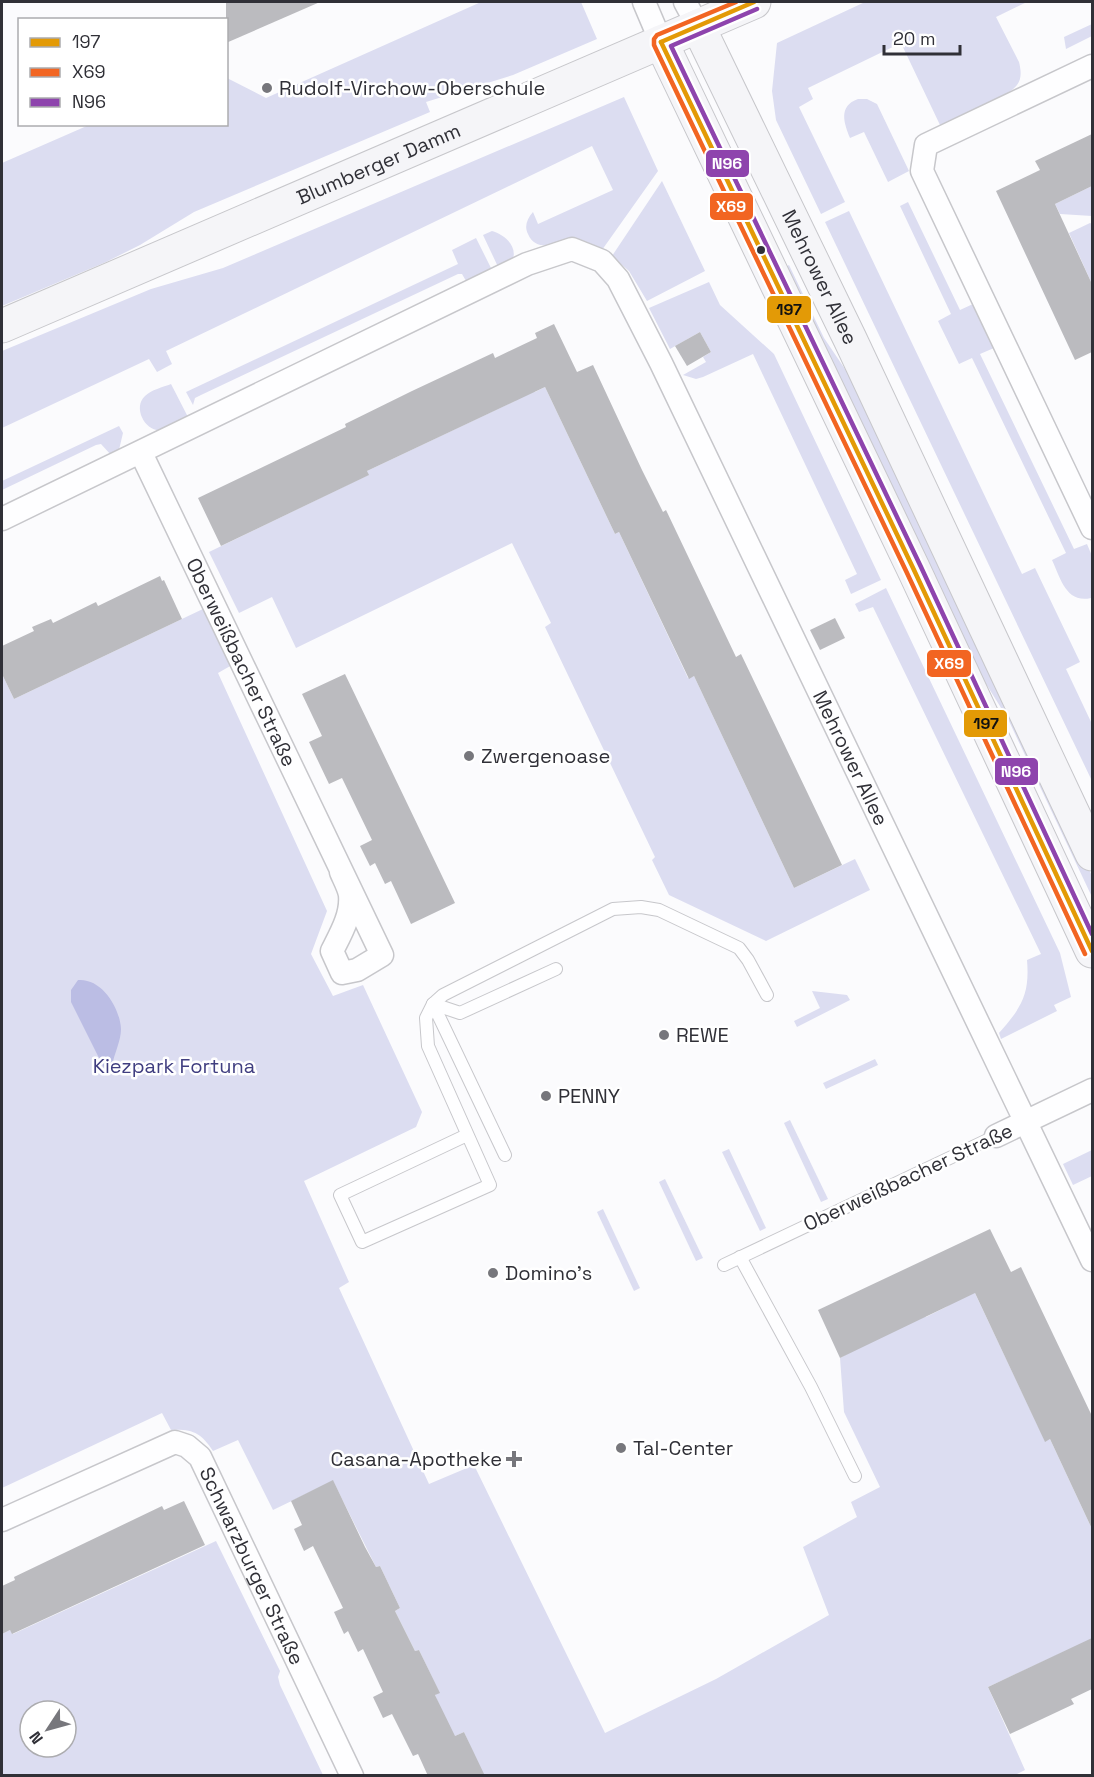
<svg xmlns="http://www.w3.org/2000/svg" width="1094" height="1777" font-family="'Space Grotesk',sans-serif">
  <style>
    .green { fill: #dcddf1; fill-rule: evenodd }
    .water { fill: #bbbde4 }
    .building { fill: #bbbbbf }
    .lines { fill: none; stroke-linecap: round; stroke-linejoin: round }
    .lane-casing { stroke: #c7c7cb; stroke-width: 14 }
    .street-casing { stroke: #c7c7cb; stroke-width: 25 }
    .secondary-casing { stroke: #c7c7cb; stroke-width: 35 }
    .lane { stroke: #fefeff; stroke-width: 12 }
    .street { stroke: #fefeff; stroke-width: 22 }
    .secondary { stroke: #f5f5f8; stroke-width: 33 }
    .bus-1-casing { stroke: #fff; stroke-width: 9 }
    .bus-2-casing { stroke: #fff; stroke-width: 9 }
    .bus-3-casing { stroke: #fff; stroke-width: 9 }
    .bus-1 { stroke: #e39a06; stroke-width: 4.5 }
    .bus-2 { stroke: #f26522; stroke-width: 4.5 }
    .bus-3 { stroke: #8e44ad; stroke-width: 4.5 }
    .poi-dot { fill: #77777c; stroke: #fff; stroke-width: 2 }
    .bus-dot { fill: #303037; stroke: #fff; stroke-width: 2 }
    .labels { text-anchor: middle; stroke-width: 5; stroke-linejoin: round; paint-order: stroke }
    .poi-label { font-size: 20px; fill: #303037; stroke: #fff; text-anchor: start }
    .street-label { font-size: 20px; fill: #303037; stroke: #fff }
    .park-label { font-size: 20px; fill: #403e80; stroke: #fff }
    .line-badge { stroke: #fff; stroke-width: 2 }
    .badge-label { font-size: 16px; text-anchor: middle; font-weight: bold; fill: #fff }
    .pale-badge-label { font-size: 16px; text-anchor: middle; font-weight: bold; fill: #111 }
  </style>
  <rect width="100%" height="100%" fill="#fbfbfd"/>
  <g class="green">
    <polygon points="481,2 581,2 597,39 513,75 426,102 430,112 194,212 140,245 106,262 2,306 2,163 89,125 226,124 227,78 266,98"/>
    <path d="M 865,2 L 1027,2 L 996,17 L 1019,62 C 1021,70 1022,79 1017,85 C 1009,97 956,118 940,125 L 901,43 L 808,88 L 813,99 L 799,107 L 845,202 L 821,214 L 776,120 L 772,91 L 777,43 Z"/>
    <polygon points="1092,24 1092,36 1066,49 1064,37"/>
    <path d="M 624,97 L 658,171 L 602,250 C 594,244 585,241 575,241 C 560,242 536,254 528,234 C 524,226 527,219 533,212 L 538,224 L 613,190 L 592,146 L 166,351 L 172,364 L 157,372 L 149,359 L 2,428 L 2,351 L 151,289 L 223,268 Z"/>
    <path d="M 858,99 L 867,99 L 877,104 L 909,171 L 888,182 L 864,132 L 850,138 C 844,123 838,106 858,99 Z"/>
    <polygon points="662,181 705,271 647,301 629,271 612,256"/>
    <polygon points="1092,186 1092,216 1060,214 1055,204"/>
    <path d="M 908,202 L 960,310 L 973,304 L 994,348 L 980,354 L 1074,549 L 1087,544 L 1092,556 L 1092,597 L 1091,598 C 1066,604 1060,577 1052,560 L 1066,553 L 972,358 L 959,364 L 938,321 L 951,314 L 900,206 Z"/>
    <polygon points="849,211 1022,574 1035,568 1080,662 1066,669 1092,724 1092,781 825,222"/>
    <polygon points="1090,223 1092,224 1092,284 1069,233"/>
    <path d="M 492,231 C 504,234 519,247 512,261 C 509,264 503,268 500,271 L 483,235 Z"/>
    <polygon points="476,238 494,274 469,286 462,274 458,274 201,395 195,398 193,405 186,392 458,264 452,250"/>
    <polygon points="789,265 824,338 868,403 1092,876 1092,897 1008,719 978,671 782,269"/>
    <polygon points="709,282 720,305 774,354 881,580 851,594 845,580 857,574 753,354 703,377 696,379 683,375 706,362 703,357 711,352 700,332 670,349 649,308"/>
    <polygon points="530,382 535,392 545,387 615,534 619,532 688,678 694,676 794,888 855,859 870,890 766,941 669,895 652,860 655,857 545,627 551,623 512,543 296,648 272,597 239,613 209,552 368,475 367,471 515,401"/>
    <path d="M 171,384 L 189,419 C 181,422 171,428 162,430 C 146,433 132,408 145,396 C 151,390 163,387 171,384 Z"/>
    <polygon points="119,426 123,433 118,454 112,456 101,444 96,445 2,490 2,481"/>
    <path d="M 886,588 L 1060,953 L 1071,997 L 1054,1005 L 1057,1011 L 1001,1039 L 999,1033 C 1021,1008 1030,995 1027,960 L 1041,954 L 873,607 L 859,612 L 855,604 Z"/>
    <path d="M 205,608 L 232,665 L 218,673 L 327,911 L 311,954 L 333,996 L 363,985 L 422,1112 L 416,1127 L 304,1181 L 349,1282 L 339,1288 L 429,1484 L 474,1465 L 605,1733 L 716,1679 L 829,1615 L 803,1547 L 857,1517 L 851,1502 L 880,1487 L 844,1412 L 840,1358 L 923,1312 L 926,1317 L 946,1307 L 973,1289 L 1045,1441 L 1050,1439 L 1092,1529 L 1092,1642 L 1074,1651 L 1072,1648 L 988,1687 L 1025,1770 L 1013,1776 L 483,1775 L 464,1732 L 453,1737 L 435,1695 L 439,1692 L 419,1650 L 415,1651 L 395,1611 L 400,1608 L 380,1566 L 376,1567 L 333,1481 L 273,1510 L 238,1440 L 213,1451 C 201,1433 193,1429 171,1430 L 162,1413 L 2,1488 L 2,674 L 14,699 Z"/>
    <polygon points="812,991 847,995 850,1000 797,1027 794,1021 820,1008"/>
    <polygon points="875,1059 878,1065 826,1089 823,1083"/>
    <polygon points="790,1120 828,1199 821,1202 784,1123"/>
    <polygon points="729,1149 766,1228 760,1231 722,1152"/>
    <polygon points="1092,1150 1092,1176 1073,1185 1063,1164"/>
    <polygon points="665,1179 703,1258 696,1261 659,1182"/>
    <polygon points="603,1209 640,1288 634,1291 597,1212"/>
    <path d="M 216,1541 L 280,1671 L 278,1677 L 280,1685 L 323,1775 L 2,1776 L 2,1634 L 10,1630 L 13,1634 ZM 30,1711 L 66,1711 L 66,1747 L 30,1747 Z"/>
  </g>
  <path class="water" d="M 78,980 C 102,978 120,1008 121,1029 C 121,1041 114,1054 112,1066 L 105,1070 L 71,1002 L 71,990 Z"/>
  <g class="building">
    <polygon points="226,2 320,2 226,43"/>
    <polygon points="1092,134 1092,186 1055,204 1092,284 1092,352 1075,360 996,191 1040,170 1035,161"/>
    <polygon points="554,324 577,372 593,365 642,470 663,512 666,510 736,657 741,654 842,865 794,888 694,676 689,679 619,532 615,534 545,387 367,471 369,475 221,546 198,498 346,427 345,424 412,391 493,353 495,358 537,338 535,333"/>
    <polygon points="700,332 711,352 687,366 675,346"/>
    <polygon points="160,576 162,581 164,580 182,619 14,699 2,674 2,646 34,631 32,627 51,619 53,623 96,602 98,606"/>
    <polygon points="835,618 845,638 820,650 810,630"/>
    <polygon points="345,674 455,903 411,924 391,881 385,884 375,863 370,866 360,846 372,840 342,778 329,784 309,742 322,736 302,694"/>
    <polygon points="990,1229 1011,1272 1021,1267 1092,1416 1092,1529 1050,1439 1045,1442 975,1293 840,1358 818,1310"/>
    <polygon points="333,1480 365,1547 376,1567 380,1566 400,1608 395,1611 415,1651 419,1650 440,1693 435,1695 455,1736 464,1732 485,1776 428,1776 418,1754 413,1756 392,1714 383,1718 373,1697 383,1692 363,1649 358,1652 348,1631 344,1634 334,1612 343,1608 313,1546 304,1551 294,1529 302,1525 291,1501"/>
    <polygon points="184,1501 205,1545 12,1634 10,1630 2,1634 2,1586 15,1580 14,1577 162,1506 164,1510"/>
    <polygon points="1092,1638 1092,1689 1071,1699 1074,1704 1010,1734 988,1687"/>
  </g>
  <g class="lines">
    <g class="lane-casing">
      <g id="lane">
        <polyline points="433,1004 505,1155"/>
        <polyline points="433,1004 460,1013 556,969"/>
        <polyline points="467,1135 340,1195 362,1242 490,1185 428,1046 426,1018 433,1004 443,995 613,909 641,907 659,910 739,948 748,960 767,995"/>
        <polyline points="740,1257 811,1387 855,1476"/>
        <polyline points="724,1265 996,1136"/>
      </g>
    </g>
    <g class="street-casing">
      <g id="street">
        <polyline points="644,2 661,42"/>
        <polyline points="685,2 698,26"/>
        <polyline points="1092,66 926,145 922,171 1092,528"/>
        <path id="s1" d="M 141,453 L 382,955 L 357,970 L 342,973 L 332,951 C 340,935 352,915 350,895 C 349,888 344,879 341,872"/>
        <path id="s2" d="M 2,519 L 527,264 L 572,249 L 602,261 L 618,279 L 661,363 L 1092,1260"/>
        <polyline points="996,1136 1092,1090"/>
        <path id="s3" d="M 2,1520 L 175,1442 L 187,1446 L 200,1457 L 352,1776"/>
      </g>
    </g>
    <g class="secondary-casing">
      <g id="secondary">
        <path id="s4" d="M 698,26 L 850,339 L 1092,854"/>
        <polyline points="661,42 914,570 1092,951"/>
        <path id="s5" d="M 2,326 L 754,2"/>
      </g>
    </g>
    <use href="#lane" class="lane"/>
    <use href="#street" class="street"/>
    <use href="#secondary" class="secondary"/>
    <g class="bus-1-casing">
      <g id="bus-1">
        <polyline points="661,42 914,570 1092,951"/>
        <polyline points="661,42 754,2"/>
      </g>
    </g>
    <g class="bus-2-casing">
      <polyline id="bus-2" points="736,2 657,35 654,39 654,45 907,573 1085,954"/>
    </g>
    <g class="bus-3-casing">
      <polyline id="bus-3" points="757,9 671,46 921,567 1092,934"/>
    </g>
    <use href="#bus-1" class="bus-1"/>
    <use href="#bus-2" class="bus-2"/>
    <use href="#bus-3" class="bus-3"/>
  </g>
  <g class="poi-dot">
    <circle cx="267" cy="88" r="6"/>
    <circle cx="469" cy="756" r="6"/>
    <circle cx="664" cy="1035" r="6"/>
    <circle cx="546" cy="1096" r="6"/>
    <circle cx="493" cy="1273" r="6"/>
    <circle cx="621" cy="1448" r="6"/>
    <path d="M511 1450h6v6h6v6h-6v6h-6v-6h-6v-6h6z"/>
  </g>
  <circle class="bus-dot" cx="761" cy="250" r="5"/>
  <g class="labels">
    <g class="poi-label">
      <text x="279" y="95">Rudolf-Virchow-Oberschule</text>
      <text x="481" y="763">Zwergenoase</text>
      <text x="676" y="1042">REWE</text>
      <text x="558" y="1103">PENNY</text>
      <text x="505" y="1280">Domino's</text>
      <text x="633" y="1455">Tal-Center</text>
      <text x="502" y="1466" text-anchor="end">Casana-Apotheke</text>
    </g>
    <g class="street-label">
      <text dy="7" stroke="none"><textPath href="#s5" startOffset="410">Blumberger Damm</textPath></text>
      <text dy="7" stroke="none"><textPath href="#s4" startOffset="279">Mehrower Allee</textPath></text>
      <text dy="7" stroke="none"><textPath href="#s1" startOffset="232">Oberweißbacher Straße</textPath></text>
      <text dy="7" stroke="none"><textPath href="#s2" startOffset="1220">Mehrower Allee</textPath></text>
      <text transform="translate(908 1177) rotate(-25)" y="7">Oberweißbacher Straße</text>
      <text dy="7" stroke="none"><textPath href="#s3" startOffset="340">Schwarzburger Straße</textPath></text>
    </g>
    <g class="park-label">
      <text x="174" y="1073">Kiezpark Fortuna</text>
    </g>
  </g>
  <g class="line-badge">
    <rect x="705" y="149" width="45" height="29" rx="6" fill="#8e44ad"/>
    <rect x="709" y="192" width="45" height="29" rx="6" fill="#f26522"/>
    <rect x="766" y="295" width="46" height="29" rx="6" fill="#e39a06"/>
    <rect x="926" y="649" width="46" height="29" rx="6" fill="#f26522"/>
    <rect x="963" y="709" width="45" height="29" rx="6" fill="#e39a06"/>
    <rect x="994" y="757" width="45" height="29" rx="6" fill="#8e44ad"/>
  </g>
  <g class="badge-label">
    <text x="727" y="169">N96</text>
    <text x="731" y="212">X69</text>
    <text x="949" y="669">X69</text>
    <text x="1016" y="777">N96</text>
  </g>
  <g class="pale-badge-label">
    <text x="789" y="315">197</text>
    <text x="986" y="729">197</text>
  </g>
  <rect width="1094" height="1777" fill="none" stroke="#303037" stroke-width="6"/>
  <rect x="18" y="18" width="210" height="108" fill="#ffffff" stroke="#acacaf" stroke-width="1.5"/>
  <rect x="30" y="38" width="30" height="9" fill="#e39a06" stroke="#acacaf" stroke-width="1.5"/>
  <text x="72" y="48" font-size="18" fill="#303037">197</text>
  <rect x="30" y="68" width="30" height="9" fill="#f26522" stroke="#acacaf" stroke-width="1.5"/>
  <text x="72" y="78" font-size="18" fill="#303037">X69</text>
  <rect x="30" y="98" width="30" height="9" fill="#8e44ad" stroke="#acacaf" stroke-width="1.5"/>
  <text x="72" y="108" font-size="18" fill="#303037">N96</text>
  <g transform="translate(48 1729) rotate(234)"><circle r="28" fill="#ffffff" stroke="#acacaf" stroke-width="1.5"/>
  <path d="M0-4.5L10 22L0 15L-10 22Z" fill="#77777c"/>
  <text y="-9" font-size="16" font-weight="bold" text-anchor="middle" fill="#303037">N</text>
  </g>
  <path d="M884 45v9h76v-9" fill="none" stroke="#303037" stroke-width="3"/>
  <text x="893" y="45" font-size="18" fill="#303037" stroke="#ffffff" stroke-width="4.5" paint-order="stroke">20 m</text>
</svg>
